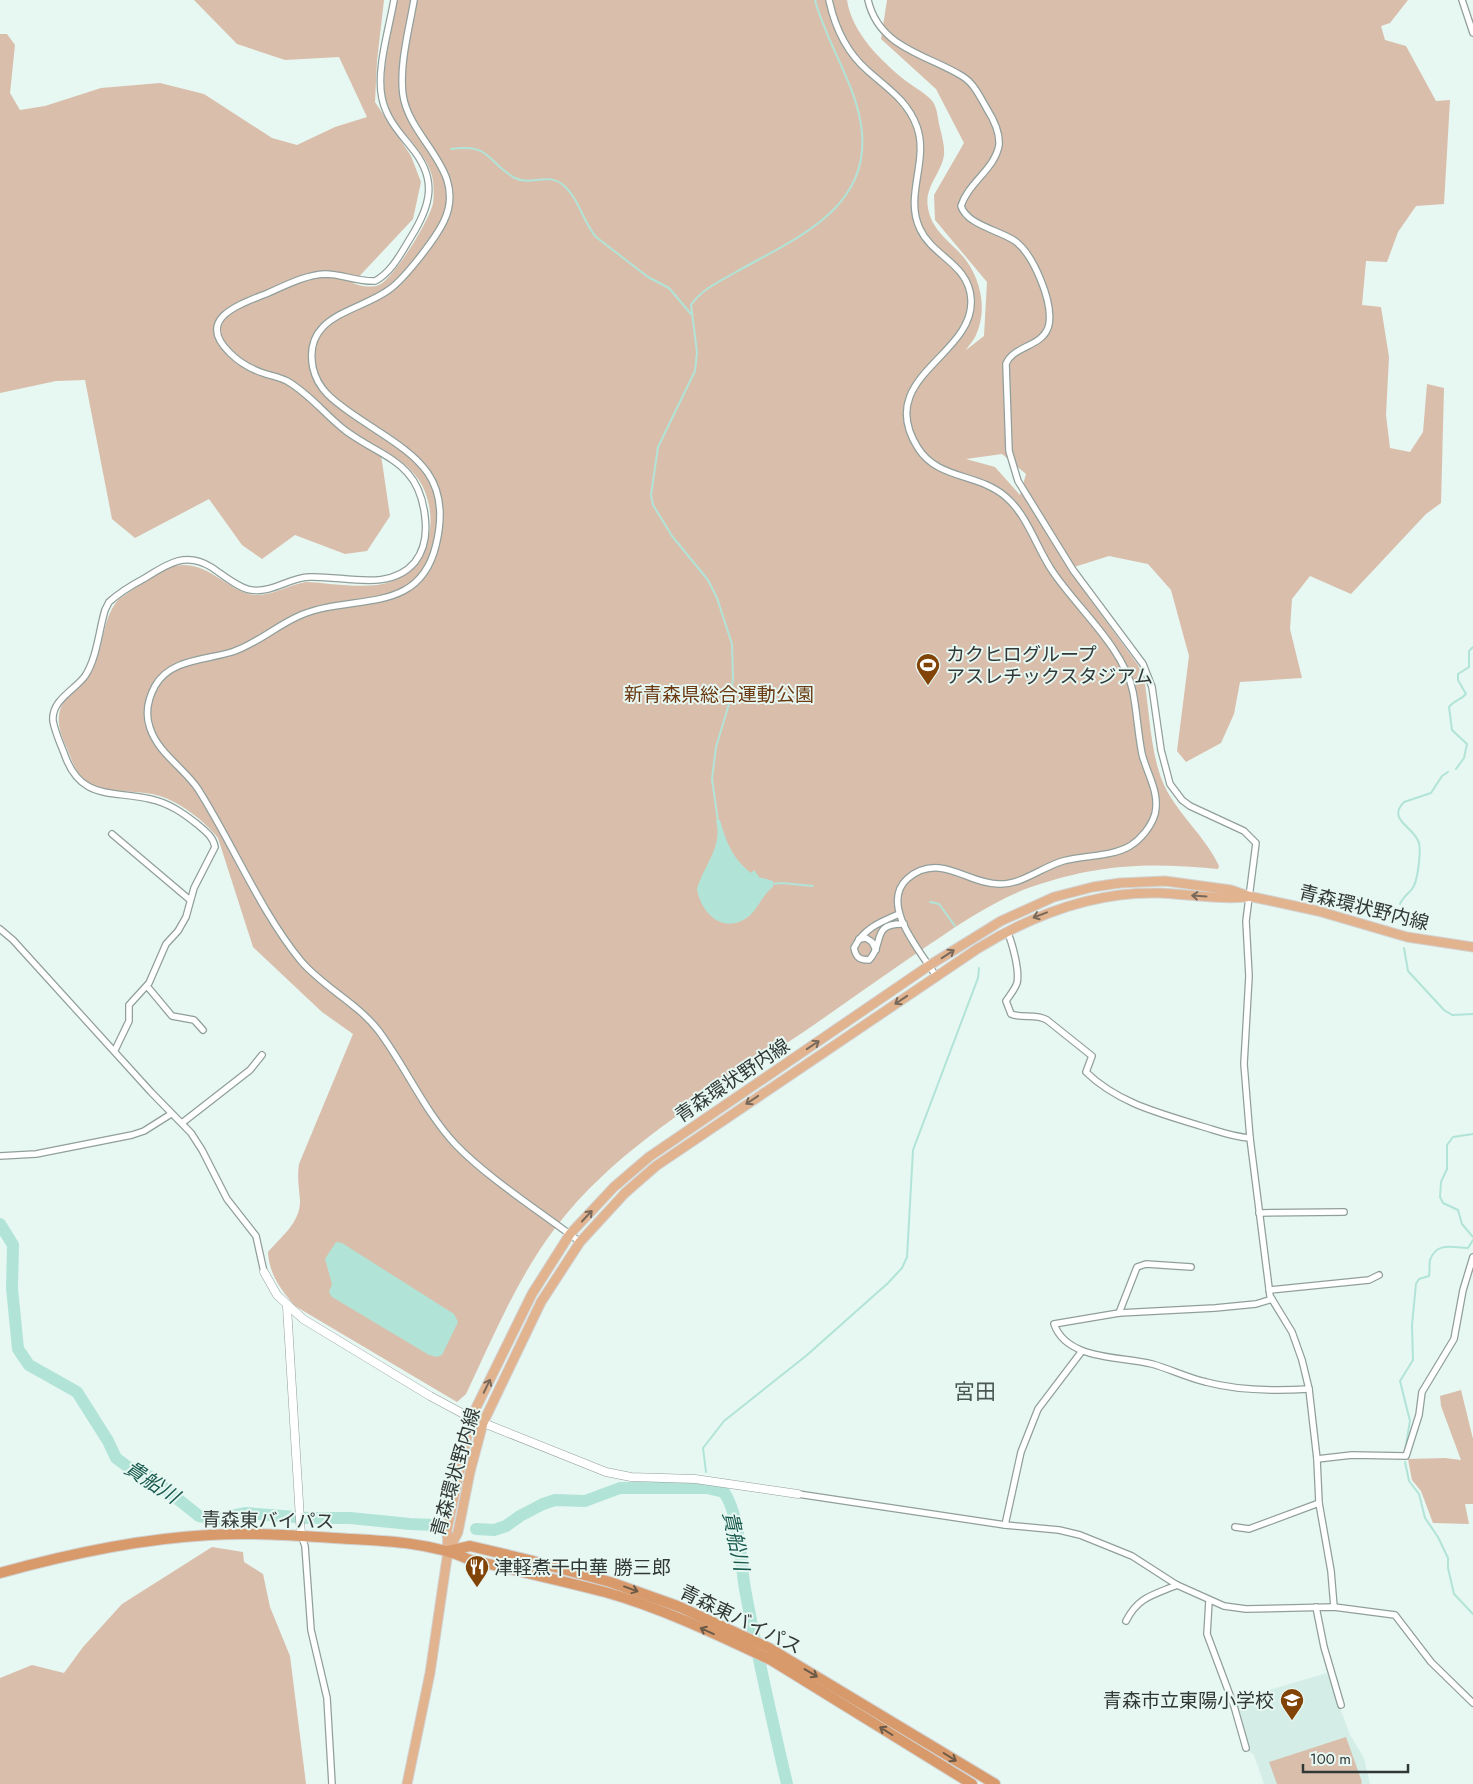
<svg xmlns="http://www.w3.org/2000/svg" width="1473" height="1784" font-family="Jost,'Noto Sans JP',sans-serif">
  <style>
    .built { fill: #d4ede6 }
    .green { fill: #d9beac; fill-rule: evenodd }
    .water { fill: #b1e4d7 }
    .lines { fill: none; stroke-linecap: round; stroke-linejoin: round }
    .stream { stroke: #b1e4d7; stroke-width: 2 }
    .river { stroke: #b1e4d7; stroke-width: 12 }
    .minor-casing { stroke: #919f9b; stroke-width: 8 }
    .tertiary-casing { stroke: #919f9b; stroke-width: 9 }
    .primary-casing { stroke: #d2d3d3; stroke-width: 11 }
    .trunk-casing { stroke: #d2d3d3; stroke-width: 12 }
    .minor { stroke: #fff; stroke-width: 5.5 }
    .tertiary { stroke: #fff; stroke-width: 8 }
    .primary { stroke: #e2b38f; stroke-width: 9 }
    .trunk { stroke: #d89a6a; stroke-width: 10 }
    .oneway { stroke: #78695a }
    .oneway2 { stroke: #6c5a48 }
    .labels { text-anchor: middle; stroke-width: 4; stroke-linejoin: round; paint-order: stroke }
    .poi-label { font-size: 19px; fill: #323836; stroke: #e7f7f2; text-anchor: start }
    .park-label { font-size: 19px; fill: #6b3a12; stroke: #e7f7f2 }
    .street-label { font-size: 19px; fill: #323836; stroke: #e7f7f2 }
    .water-label { font-size: 20px; font-style: italic; fill: #185a4d; stroke: #e7f7f2 }
    .quarter-label { font-size: 21px; fill: #4a5754; stroke: #e7f7f2 }
  </style>
  <rect width="100%" height="100%" fill="#e7f7f2"/>
  <polygon class="built" points="1327,1673 1350,1735 1364,1758 1370,1784 1264,1784 1254,1755 1249,1751 1235,1700"/>
  <g class="green">
    <path d="M 194,0 L 384,0 L 377,61 L 375,102 L 411,156 L 421,182 L 413,219 L 353,283 C 359,286 371,288 379,285 C 394,278 430,220 433,203 C 434,195 434,184 432,176 C 424,145 390,128 385,95 C 381,71 393,25 397,0 L 847,0 C 852,33 881,61 906,81 C 914,87 927,94 933,102 C 937,108 938,118 939,124 C 941,133 945,145 944,155 C 941,174 924,187 928,208 C 931,227 945,238 958,251 C 979,272 989,306 976,335 C 974,340 969,345 966,350 L 984,336 L 987,282 L 935,220 L 934,195 L 964,143 L 936,89 L 881,39 L 887,0 L 1408,0 L 1390,23 L 1381,26 L 1385,40 L 1406,46 L 1436,101 L 1450,100 L 1444,204 L 1416,206 L 1398,232 L 1387,262 L 1366,261 L 1362,305 L 1381,307 L 1389,357 L 1386,415 L 1390,448 L 1410,452 L 1423,432 L 1427,384 L 1444,388 L 1441,503 L 1426,514 L 1351,594 L 1310,576 L 1292,599 L 1290,629 L 1302,678 L 1240,682 L 1234,714 L 1221,743 L 1186,762 L 1177,751 L 1189,656 L 1171,590 L 1148,564 L 1109,556 L 1068,569 L 1138,665 L 1144,678 C 1150,712 1150,760 1167,791 C 1182,818 1206,838 1219,866 L 1218,869 C 1148,862 1098,864 1031,887 C 995,900 961,923 930,944 C 892,970 855,996 818,1022 C 733,1081 636,1132 568,1212 C 522,1266 496,1331 466,1394 L 457,1402 L 295,1306 C 281,1290 269,1274 268,1252 C 281,1237 301,1222 300,1200 C 299,1187 297,1177 299,1164 L 353,1034 L 322,1012 L 253,947 L 218,838 C 204,820 177,800 156,795 C 134,789 104,795 85,780 C 74,771 71,757 65,744 C 60,732 56,721 61,707 C 65,696 84,682 92,669 C 105,647 101,619 119,599 C 155,576 175,549 217,577 C 229,584 240,593 254,595 C 273,596 287,585 306,582 C 330,583 367,590 390,582 C 433,568 442,510 416,476 C 407,464 394,456 380,448 L 390,516 L 367,551 L 345,554 L 295,535 L 262,559 L 242,545 L 209,499 L 135,538 L 112,519 L 85,380 L 56,381 L 0,393 L 0,34 L 7,34 L 15,45 L 10,93 L 20,110 L 45,106 L 101,88 L 160,83 L 204,94 L 272,138 L 297,145 L 335,127 L 367,117 L 339,57 L 285,60 L 237,44 ZM 1002,454 L 1026,474 L 1020,495 L 995,467 L 966,459 Z"/>
    <polygon points="1461,1390 1473,1439 1473,1504 1465,1504 1469,1524 1433,1523 1421,1491 1412,1480 1408,1459 1445,1458 1461,1460 1441,1406 1440,1396"/>
    <polygon points="212,1547 243,1552 244,1562 263,1574 270,1607 290,1656 306,1784 0,1784 0,1678 32,1665 64,1673 83,1647 122,1604"/>
    <polygon points="1346,1737 1362,1782 1361,1784 1277,1784 1269,1762"/>
  </g>
  <g class="water">
    <path d="M 720,820 C 726,842 733,859 751,873 L 754,870 L 759,877 L 773,881 L 773,887 C 762,895 759,908 748,917 C 724,935 701,914 697,889 C 704,865 723,847 716,821 Z"/>
    <polygon points="336,1242 342,1243 454,1314 458,1322 442,1355 437,1357 429,1355 332,1297 329,1292 332,1284 325,1259"/>
  </g>
  <g class="lines">
    <g class="stream">
      <path d="M 451,149 C 492,143 487,163 515,178 C 530,186 549,172 563,185 C 579,198 583,222 596,237 L 648,277 L 669,288 L 691,314"/>
      <path d="M 1456,769 L 1464,758 L 1467,744 L 1452,730 L 1449,707 C 1454,700 1461,700 1466,694 L 1458,680 L 1458,674 L 1469,667 L 1469,651 L 1473,647"/>
      <path d="M 718,821 L 712,779 L 716,747 L 731,697 L 733,677 L 732,644 L 717,598 L 708,580 L 672,536 L 653,505 L 651,495 L 658,447 L 695,371 L 697,352 L 691,305 C 702,289 720,281 736,272 C 796,238 874,208 861,125 C 855,83 826,42 815,0"/>
      <polyline points="771,884 782,883 813,886"/>
      <polyline points="930,902 939,904 955,926"/>
      <path d="M 1400,904 C 1403,897 1408,894 1412,889 C 1418,882 1421,852 1419,843 C 1415,827 1386,820 1404,802 L 1431,793 L 1442,776 L 1448,772"/>
      <polyline points="1404,948 1408,971 1444,1010 1452,1015 1473,1014"/>
      <polyline points="1473,1134 1453,1137 1447,1145 1447,1169 1441,1182 1440,1197 1443,1203 1458,1210 1462,1224 1473,1237"/>
      <path d="M 1405,1450 L 1410,1421 L 1400,1381 L 1413,1360 L 1412,1325 L 1416,1284 L 1419,1279 L 1429,1276 C 1430,1271 1429,1265 1430,1260 C 1437,1241 1453,1248 1468,1248 L 1473,1240"/>
      <polyline points="1405,1462 1409,1481 1419,1494 1425,1518 1438,1537 1448,1558 1448,1568 1454,1594 1473,1614"/>
      <polyline points="706,1472 703,1448 724,1421 807,1355 888,1283 902,1268 907,1257 913,1150 978,978 979,968"/>
      <polyline points="707,1485 707,1488"/>
    </g>
    <g class="river">
      <polyline points="0,1224 13,1245 12,1288 18,1349 29,1365 77,1392 108,1441 116,1458 128,1467 149,1476 199,1516 216,1519 246,1513 308,1518 350,1518 410,1524 434,1525"/>
      <path d="M 476,1529 L 494,1530 L 506,1526 L 520,1516 L 543,1504 L 555,1500 L 585,1501 L 620,1488 L 707,1488 L 724,1492 C 740,1516 740,1560 745,1589 C 757,1654 772,1720 787,1784"/>
    </g>
    <g class="minor-casing">
      <g id="minor">
        <path d="M 414,0 C 409,30 399,65 403,95 C 410,141 468,170 444,221 C 436,238 406,277 390,289 C 360,312 302,314 313,368 C 318,390 334,401 351,413 C 405,451 455,468 436,545 C 419,616 354,593 301,615 C 277,625 257,644 232,652 C 206,660 170,659 155,686 C 148,699 145,714 150,728 C 158,753 184,768 198,789 C 233,844 260,911 301,961 C 323,987 357,1003 378,1030 C 406,1067 424,1111 456,1145 C 489,1179 541,1212 580,1242"/>
        <path d="M 829,0 C 835,28 846,52 868,71 C 887,88 908,101 917,127 C 929,161 904,196 920,229 C 933,257 969,264 971,299 C 975,356 873,377 918,448 C 938,480 979,473 1006,497 C 1028,516 1037,549 1053,572 C 1078,609 1124,648 1133,692 C 1137,713 1138,734 1142,754 C 1147,774 1160,792 1155,814 C 1151,827 1141,839 1130,846 C 1111,857 1084,855 1063,861 C 1042,867 1021,885 999,884 C 978,884 959,870 939,868 C 927,867 916,871 907,879 C 879,905 921,952 936,976"/>
        <path d="M 868,0 C 879,48 926,54 962,76 C 974,83 980,97 987,109 C 994,120 1000,132 999,145 C 995,169 968,183 961,206 C 967,225 999,230 1015,241 C 1033,254 1053,301 1049,324 C 1045,347 1013,345 1006,364 L 1009,451 L 1018,481 L 1073,570 L 1143,664 L 1152,687 L 1161,750 L 1170,784 L 1182,800 L 1190,806 L 1244,831 L 1256,843 L 1246,921 L 1249,976 L 1244,1064 L 1250,1138 L 1270,1296 L 1292,1332 L 1302,1360 L 1309,1389 L 1317,1459 L 1319,1503 L 1331,1571 L 1334,1607"/>
        <polyline points="1462,0 1473,33"/>
        <polyline points="112,834 190,900"/>
        <path d="M 899,914 C 880,922 863,929 854,948 C 856,957 859,960 869,960 C 885,944 870,923 904,924"/>
        <polyline points="0,929 13,940 151,1092 191,1133 202,1150 227,1199 256,1236 264,1272"/>
        <path d="M 1007,931 C 1012,942 1020,971 1017,983 C 1015,989 1010,995 1006,1001 L 1011,1014 C 1023,1019 1035,1013 1047,1020 L 1092,1056 L 1086,1072 C 1118,1103 1159,1113 1201,1126 C 1218,1131 1232,1137 1250,1138"/>
        <polyline points="859,939 866,938 872,942 876,950"/>
        <polyline points="147,986 172,1016 194,1020 203,1030"/>
        <path d="M 115,1050 L 129,1021 L 129,1005 L 149,983 L 166,944 L 178,931 L 186,917 L 194,888 L 215,847 C 213,836 205,831 197,824 C 183,813 169,803 150,799 C 111,790 80,801 64,753 C 60,743 55,732 53,721 C 51,700 75,690 85,676 C 97,658 99,630 105,610 L 109,602 C 120,592 132,585 145,578 C 167,564 186,551 211,567 C 222,574 238,588 251,590 C 273,593 288,578 309,577 C 343,575 389,593 415,562 C 425,549 427,533 425,517 C 419,461 384,459 346,431 C 325,415 310,394 287,381 C 279,377 271,376 263,373 C 251,369 239,362 230,353 C 194,318 241,304 268,293 C 286,285 305,275 325,274 C 342,274 358,282 375,281 C 392,272 401,253 411,237 C 431,205 438,179 411,147 C 399,132 386,118 382,98 C 376,70 389,29 394,0"/>
        <polyline points="182,1123 250,1070 262,1055"/>
        <polyline points="0,1156 36,1154 132,1135 144,1131 171,1114"/>
        <polyline points="1259,1213 1344,1212"/>
        <polyline points="1269,1290 1369,1280 1379,1275"/>
        <path d="M 1272,1299 L 1256,1304 L 1215,1308 L 1119,1313 L 1054,1324 C 1067,1361 1122,1356 1152,1364 C 1170,1369 1188,1378 1206,1382 C 1239,1391 1275,1391 1309,1389"/>
        <polyline points="1119,1313 1137,1267 1146,1264 1191,1267"/>
        <polyline points="1317,1459 1352,1455 1406,1456 1419,1415 1422,1392 1454,1339 1463,1290 1473,1257"/>
        <polyline points="798,1494 1005,1525 1059,1530 1080,1535 1132,1556 1177,1585 1224,1606 1246,1609 1334,1607 1395,1615 1431,1662 1473,1703"/>
        <polyline points="1005,1525 1021,1452 1038,1409 1082,1351"/>
        <polyline points="1235,1527 1249,1529 1319,1503"/>
        <polyline points="301,1535 305,1546 311,1630 327,1698 332,1784"/>
        <polyline points="1209,1601 1207,1634 1234,1706 1246,1748"/>
        <polyline points="1316,1607 1324,1647 1341,1705"/>
        <path d="M 1126,1621 C 1138,1597 1153,1595 1177,1585"/>
      </g>
    </g>
    <g class="tertiary-casing">
      <g id="tertiary">
        <polyline points="264,1272 277,1295 303,1319 430,1396 471,1418 606,1472 631,1477 695,1479 798,1494"/>
        <polyline points="287,1307 301,1535"/>
      </g>
    </g>
    <g class="primary-casing">
      <g id="primary">
        <path d="M 449,1550 L 458,1532 L 470,1472 L 483,1423 L 541,1302 L 580,1242 L 625,1193 L 656,1166 L 977,949 C 1032,915 1092,891 1159,893 C 1188,894 1217,900 1246,897"/>
        <polyline points="407,1784 430,1673 448,1551 447,1530 471,1418 532,1294 570,1234 614,1187 649,1157 930,965 1001,921 1054,897 1093,887 1120,883 1165,881 1231,890 1248,896 1318,911 1407,937 1473,947"/>
      </g>
    </g>
    <g class="trunk-casing">
      <g id="trunk">
        <polyline points="448,1551 470,1546 529,1560 610,1582 680,1607 769,1648 995,1784"/>
        <path d="M 0,1573 C 68,1554 138,1539 209,1535 C 255,1532 303,1536 349,1539 C 388,1541 432,1543 468,1559 C 513,1570 560,1580 605,1592 C 662,1608 718,1635 771,1660 L 972,1784"/>
      </g>
    </g>
    <use href="#minor" class="minor"/>
    <use href="#tertiary" class="tertiary"/>
    <use href="#primary" class="primary"/>
    <use href="#trunk" class="trunk"/>
  </g>
  <defs><path id="oneway-shaft" d="M-6 0H5M1.5-3L5.5 0L1.5 3" fill="none" stroke-width="1.6" stroke-linecap="round" stroke-linejoin="round" transform="scale(1.25)"/></defs>
  <g class="oneway">
    <use href="#oneway-shaft" transform="translate(1199 896) rotate(-176)"/>
    <use href="#oneway-shaft" transform="translate(1040 915) rotate(159)"/>
    <use href="#oneway-shaft" transform="translate(948 954) rotate(-33)"/>
    <use href="#oneway-shaft" transform="translate(901 1000) rotate(146)"/>
    <use href="#oneway-shaft" transform="translate(813 1045) rotate(-34)"/>
    <use href="#oneway-shaft" transform="translate(752 1100) rotate(146)"/>
    <use href="#oneway-shaft" transform="translate(587 1216) rotate(-47)"/>
    <use href="#oneway-shaft" transform="translate(487 1386) rotate(-64)"/>
  </g>
  <g class="oneway2">
    <use href="#oneway-shaft" transform="translate(631 1589) rotate(20)"/>
    <use href="#oneway-shaft" transform="translate(707 1631) rotate(-156)"/>
    <use href="#oneway-shaft" transform="translate(811 1673) rotate(31)"/>
    <use href="#oneway-shaft" transform="translate(886 1731) rotate(-148)"/>
    <use href="#oneway-shaft" transform="translate(950 1757) rotate(32)"/>
  </g>
  <defs>
    <g id="stadium-pin" transform="scale(1.25)"><path d="M0 17L-7.5 6A9.5 9.5 0 1 1 7.5 6Z" fill="#824306" stroke="#e7f7f2"/><path d="M0-5a6.5 5 0 1 0 0 10a6.5 5 0 1 0 0-10ZM-3.5-1.8h7v3.6h-7Z" fill="#fff"/></g>
    <g id="restaurant-pin" transform="scale(1.25)"><path d="M0 17L-7.5 6A9.5 9.5 0 1 1 7.5 6Z" fill="#824306" stroke="#e7f7f2"/><path d="M-5-6h1v4h1v-4h1v4h1v-4h1v5L-1.5 .5V6h-2V.5L-5-1ZM5-6V6H3V1.5H1.5Q1.5-4 5-6Z" fill="#fff"/></g>
    <g id="school-pin" transform="scale(1.25)"><path d="M0 17L-7.5 6A9.5 9.5 0 1 1 7.5 6Z" fill="#824306" stroke="#e7f7f2"/><path d="M0-5L7-2L0 1L-7-2ZM-4 1L0 2.5L4 1V4Q0 6-4 4Z" fill="#fff"/></g>
  </defs>
  <g fill-rule="evenodd">
    <use href="#stadium-pin" x="928" y="665"/>
    <use href="#restaurant-pin" x="477" y="1567"/>
    <use href="#school-pin" x="1292" y="1700"/>
  </g>
  <g class="labels">
    <g class="poi-label">
      <text x="946" y="661">カクヒログループ<tspan x="946" dy="22">アスレチックスタジアム</tspan></text>
      <text x="494" y="1574">津軽煮干中華 勝三郎</text>
      <text x="1274" y="1707" text-anchor="end">青森市立東陽小学校</text>
    </g>
    <g class="park-label">
      <text x="719" y="701">新青森県総合運動公園</text>
    </g>
    <g class="street-label">
      <text transform="translate(1364 907) rotate(14)" y="7">青森環状野内線</text>
      <text transform="translate(732 1080) rotate(-34)" y="7">青森環状野内線</text>
      <text transform="translate(455 1472) rotate(-74)" y="7">青森環状野内線</text>
      <text transform="translate(268 1520) rotate(1)" y="7">青森東バイパス</text>
      <text transform="translate(741 1619) rotate(26)" y="7">青森東バイパス</text>
    </g>
    <g class="water-label">
      <text transform="translate(152 1482) rotate(33)" y="7">貴船川</text>
      <text transform="translate(736 1541) rotate(78)" y="7">貴船川</text>
    </g>
    <g class="quarter-label">
      <text x="975" y="1399">宮田</text>
    </g>
  </g>
  <path d="M1303 1764v8h105v-8" fill="none" stroke="#323836" stroke-width="2.5"/>
  <text x="1310" y="1764" font-size="15" fill="#323836" stroke="#e7f7f2" stroke-width="4" paint-order="stroke">100 m</text>
</svg>
